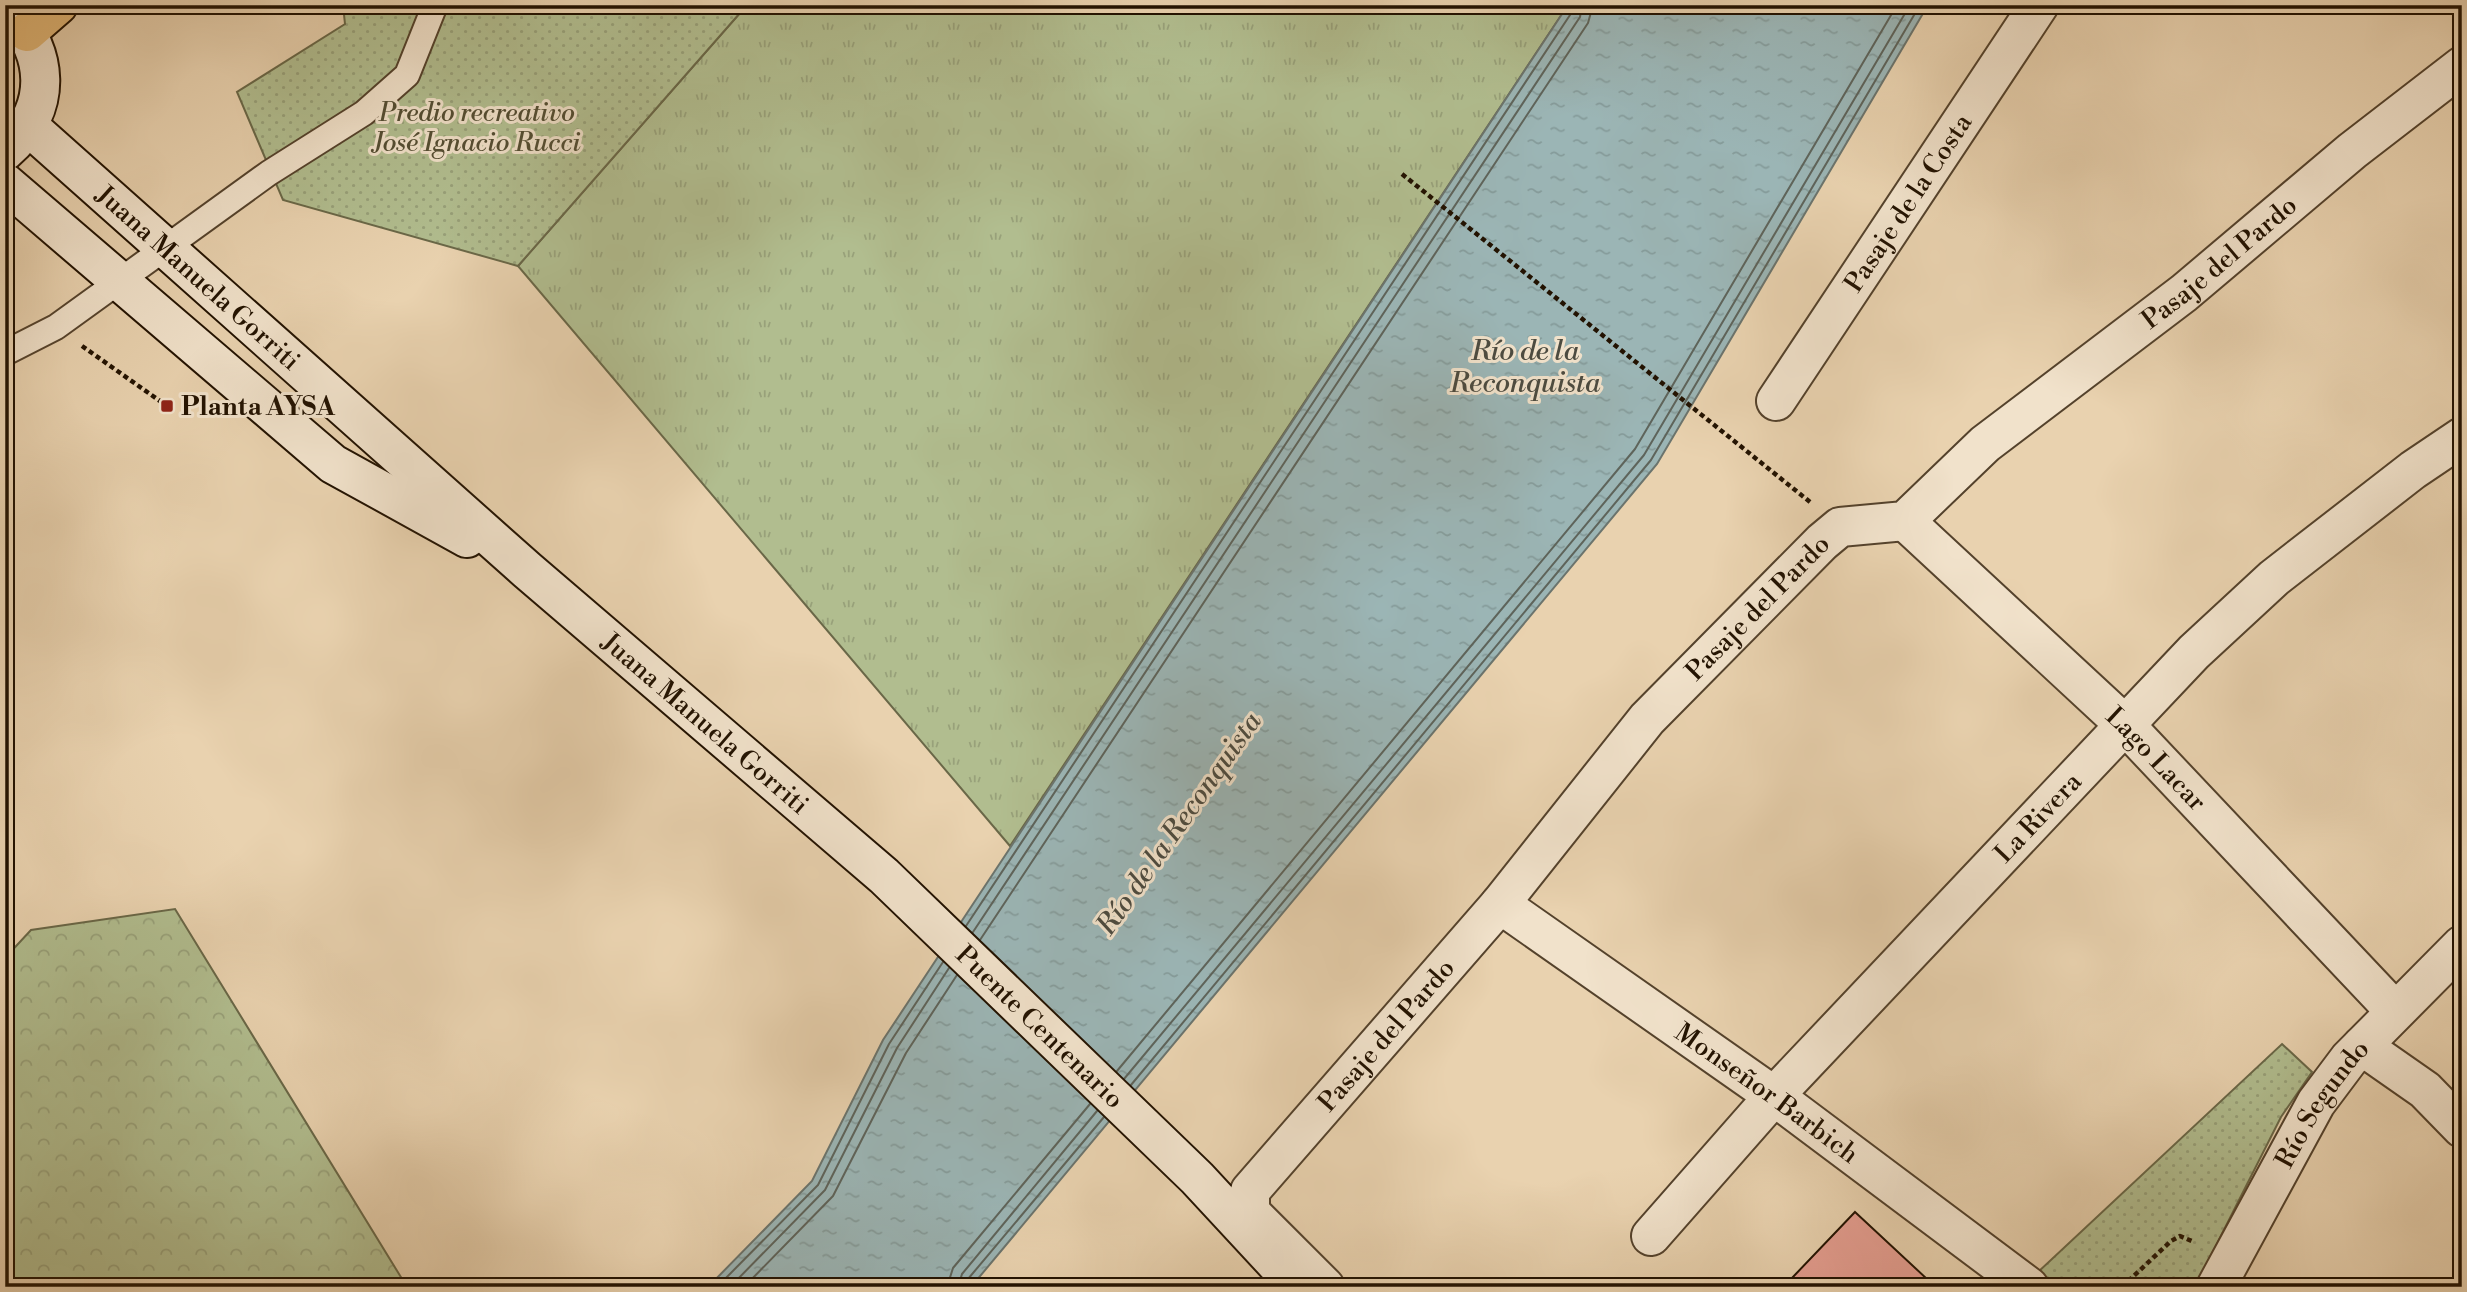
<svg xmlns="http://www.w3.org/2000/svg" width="2467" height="1292" font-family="'Libre Bodoni',serif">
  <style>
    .grass { fill: url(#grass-tufts); stroke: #6a6848; stroke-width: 2 }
    .forest { fill: url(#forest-crowns); stroke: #6a6848; stroke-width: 2 }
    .park { fill: url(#park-dots); stroke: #6a6848; stroke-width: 2 }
    .water { fill: url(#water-ripples); stroke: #6b746d; stroke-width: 2 }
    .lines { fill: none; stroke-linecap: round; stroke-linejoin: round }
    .shore { stroke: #5e645b; stroke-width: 2 }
    .service-casing { stroke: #54422c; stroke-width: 28 }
    .minor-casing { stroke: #54422c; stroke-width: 42 }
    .secondary-casing { stroke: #221201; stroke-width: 42 }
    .motorway-casing { stroke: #221201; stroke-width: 42 }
    .path { stroke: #221201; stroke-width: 4.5; stroke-dasharray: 5 3.5; stroke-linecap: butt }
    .service { stroke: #f1e2cb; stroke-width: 24 }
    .minor { stroke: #f1e2cb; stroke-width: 38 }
    .secondary { stroke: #f1e2cb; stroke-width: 38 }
    .motorway { stroke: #e4b978; stroke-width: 38 }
    .shaded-wall { fill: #a06f66; stroke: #221201; stroke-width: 2 }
    .building { fill: #e59e91; stroke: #221201; stroke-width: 2 }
    .poi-dot { fill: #8f2418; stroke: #f1e2cb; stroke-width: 2.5 }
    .labels { text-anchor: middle; stroke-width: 6; stroke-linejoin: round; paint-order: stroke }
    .park-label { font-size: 26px; font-style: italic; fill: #544e33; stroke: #f1e2cb }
    .street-label { font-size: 26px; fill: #221201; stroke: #f1e2cb }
    .poi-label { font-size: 26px; font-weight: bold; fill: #221201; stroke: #f1e2cb; text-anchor: start }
    .water-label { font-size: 28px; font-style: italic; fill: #4c4b40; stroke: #f1e2cb }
  </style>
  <defs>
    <pattern id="grass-tufts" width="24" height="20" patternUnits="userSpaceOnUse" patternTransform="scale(1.75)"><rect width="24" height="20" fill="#b1bd8f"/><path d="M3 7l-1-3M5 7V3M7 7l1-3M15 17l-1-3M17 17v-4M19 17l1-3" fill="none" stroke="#98a17a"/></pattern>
    <pattern id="forest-crowns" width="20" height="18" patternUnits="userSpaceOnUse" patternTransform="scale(1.75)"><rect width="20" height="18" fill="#b1bd8f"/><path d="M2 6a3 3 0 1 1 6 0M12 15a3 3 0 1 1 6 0" fill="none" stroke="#98a17a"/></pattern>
    <pattern id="park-dots" width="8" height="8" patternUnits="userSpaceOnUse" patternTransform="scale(1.75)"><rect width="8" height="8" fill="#b1bd8f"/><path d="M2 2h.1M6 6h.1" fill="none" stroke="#98a17a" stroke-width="1.8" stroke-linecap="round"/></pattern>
    <pattern id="water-ripples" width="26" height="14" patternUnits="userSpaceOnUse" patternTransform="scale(1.75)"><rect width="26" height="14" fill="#9bb5b5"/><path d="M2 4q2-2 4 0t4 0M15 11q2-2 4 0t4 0" fill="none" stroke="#859b9a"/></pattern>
  </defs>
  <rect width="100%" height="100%" fill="#e9d2af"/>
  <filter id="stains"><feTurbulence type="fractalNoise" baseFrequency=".00286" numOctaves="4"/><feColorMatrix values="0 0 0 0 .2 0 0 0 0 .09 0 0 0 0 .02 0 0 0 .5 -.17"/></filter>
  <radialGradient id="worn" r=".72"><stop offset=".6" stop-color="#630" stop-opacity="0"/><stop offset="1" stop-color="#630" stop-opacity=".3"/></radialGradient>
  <polygon class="grass" points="747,5 1568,5 1010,846 518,266"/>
  <polygon class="forest" points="175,909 407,1287 5,1287 5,958 31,930"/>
  <g class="park">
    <polygon points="343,5 747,5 518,266 283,200 237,92 345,24"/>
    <polygon points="2282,1044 2312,1072 2281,1117 2195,1287 2059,1287 2037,1273"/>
  </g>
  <polygon class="water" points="1568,5 1928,5 1657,464 971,1287 708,1287 812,1181 883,1040"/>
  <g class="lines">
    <g class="shore">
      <polyline points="966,926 1572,12 1574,5"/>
      <polyline points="973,932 1580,17 1582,5"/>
      <polyline points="980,940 1588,23 1593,5"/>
      <polyline points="1117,1071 1635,449 1897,5"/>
      <polyline points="1124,1079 1644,455 1910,5"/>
      <polyline points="1131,1085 1651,460 1920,5"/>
      <polyline points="717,1287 818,1185 889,1044 943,962"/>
      <polyline points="730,1287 825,1190 897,1048 949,968"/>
      <polyline points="744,1287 833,1196 906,1053 957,975"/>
      <polyline points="947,1287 953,1268 1090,1104"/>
      <polyline points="958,1287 962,1274 1097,1111"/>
      <polyline points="967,1287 968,1279 1104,1117"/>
    </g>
    <g class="service-casing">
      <polyline id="service" points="5,353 56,327 269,173 364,113 407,75 435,5"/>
    </g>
    <g class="minor-casing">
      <g id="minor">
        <path id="s1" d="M 1776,401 L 2039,5"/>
        <path id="s2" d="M 1905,521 L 2124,724 L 2395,1011"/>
        <path id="s3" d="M 1500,904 L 1774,1096 L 2029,1287"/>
        <polyline points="2362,1046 2425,1090 2462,1128"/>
        <path id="s4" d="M 1651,1236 L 1774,1096 L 2194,652 L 2274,578 L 2413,470 L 2462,437"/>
        <path id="s5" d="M 1325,1287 L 1250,1212 L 1250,1191 L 1500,904 L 1647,719 L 1822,542 L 1840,527 L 1905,521 L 1985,444 L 2184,293 L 2352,151 L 2462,66"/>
        <path id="s6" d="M 2216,1287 L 2316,1103 L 2349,1059 L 2462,945"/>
      </g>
    </g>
    <g class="secondary-casing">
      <g id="secondary">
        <path d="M 5,7 C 50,51 54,108 5,151"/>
        <path id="s7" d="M 26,124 L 527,570 L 884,876 L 1197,1178 L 1298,1287"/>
        <polyline points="5,183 333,464 467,538"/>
      </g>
    </g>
    <g class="motorway-casing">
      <polyline id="motorway" points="27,32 58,5"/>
    </g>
    <g class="path">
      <polyline points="1402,174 1810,502"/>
      <polyline points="82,346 167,406"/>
      <polyline points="2122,1287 2171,1241 2180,1236 2194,1242"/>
    </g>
    <use href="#service" class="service"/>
    <use href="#minor" class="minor"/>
    <use href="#secondary" class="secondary"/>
    <use href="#motorway" class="motorway"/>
  </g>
  <polygon class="shaded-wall" points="1927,1279 1930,1287 1920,1287"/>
  <polygon class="building" points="1855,1212 1927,1279 1920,1287 1799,1287 1791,1279"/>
  <rect class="poi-dot" x="160" y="399" width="14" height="14" rx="3.5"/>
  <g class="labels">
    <g class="park-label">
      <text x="477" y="121">Predio recreativo<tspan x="477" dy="30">José Ignacio Rucci</tspan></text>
    </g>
    <g class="street-label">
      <text dy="9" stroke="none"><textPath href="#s1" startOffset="238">Pasaje de la Costa</textPath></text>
      <text dy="9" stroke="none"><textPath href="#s5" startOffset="1489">Pasaje del Pardo</textPath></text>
      <text dy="9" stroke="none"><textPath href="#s7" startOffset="231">Juana Manuela Gorriti</textPath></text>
      <text dy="9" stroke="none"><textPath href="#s5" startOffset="901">Pasaje del Pardo</textPath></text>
      <text dy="9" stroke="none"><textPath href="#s7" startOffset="906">Juana Manuela Gorriti</textPath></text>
      <text dy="9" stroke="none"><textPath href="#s2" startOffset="346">Lago Lacar</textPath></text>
      <text dy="9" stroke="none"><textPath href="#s4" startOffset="570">La Rivera</textPath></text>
      <text dy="9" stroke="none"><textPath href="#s7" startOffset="1358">Puente Centenario</textPath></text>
      <text dy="9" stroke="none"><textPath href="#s5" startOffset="334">Pasaje del Pardo</textPath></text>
      <text dy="9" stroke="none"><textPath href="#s3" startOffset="327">Monseñor Barbich</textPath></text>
      <text dy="9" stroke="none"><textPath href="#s6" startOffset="212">Río Segundo</textPath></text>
    </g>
    <g class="poi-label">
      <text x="181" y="415">Planta AYSA</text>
    </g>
    <g class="water-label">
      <text x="1525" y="360">Río de la<tspan x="1525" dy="32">Reconquista</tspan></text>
      <text transform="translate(1178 823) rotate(-55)" y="10">Río de la Reconquista</text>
    </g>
  </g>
  <rect width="2467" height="1292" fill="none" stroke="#e9d2af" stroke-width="28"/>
  <rect x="7" y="7" width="2453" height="1278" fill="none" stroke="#221201" stroke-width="3.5"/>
  <rect x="14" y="14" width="2439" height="1264" fill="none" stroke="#221201" stroke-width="2"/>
  <rect width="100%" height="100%" filter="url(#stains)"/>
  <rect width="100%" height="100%" fill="url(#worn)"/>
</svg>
